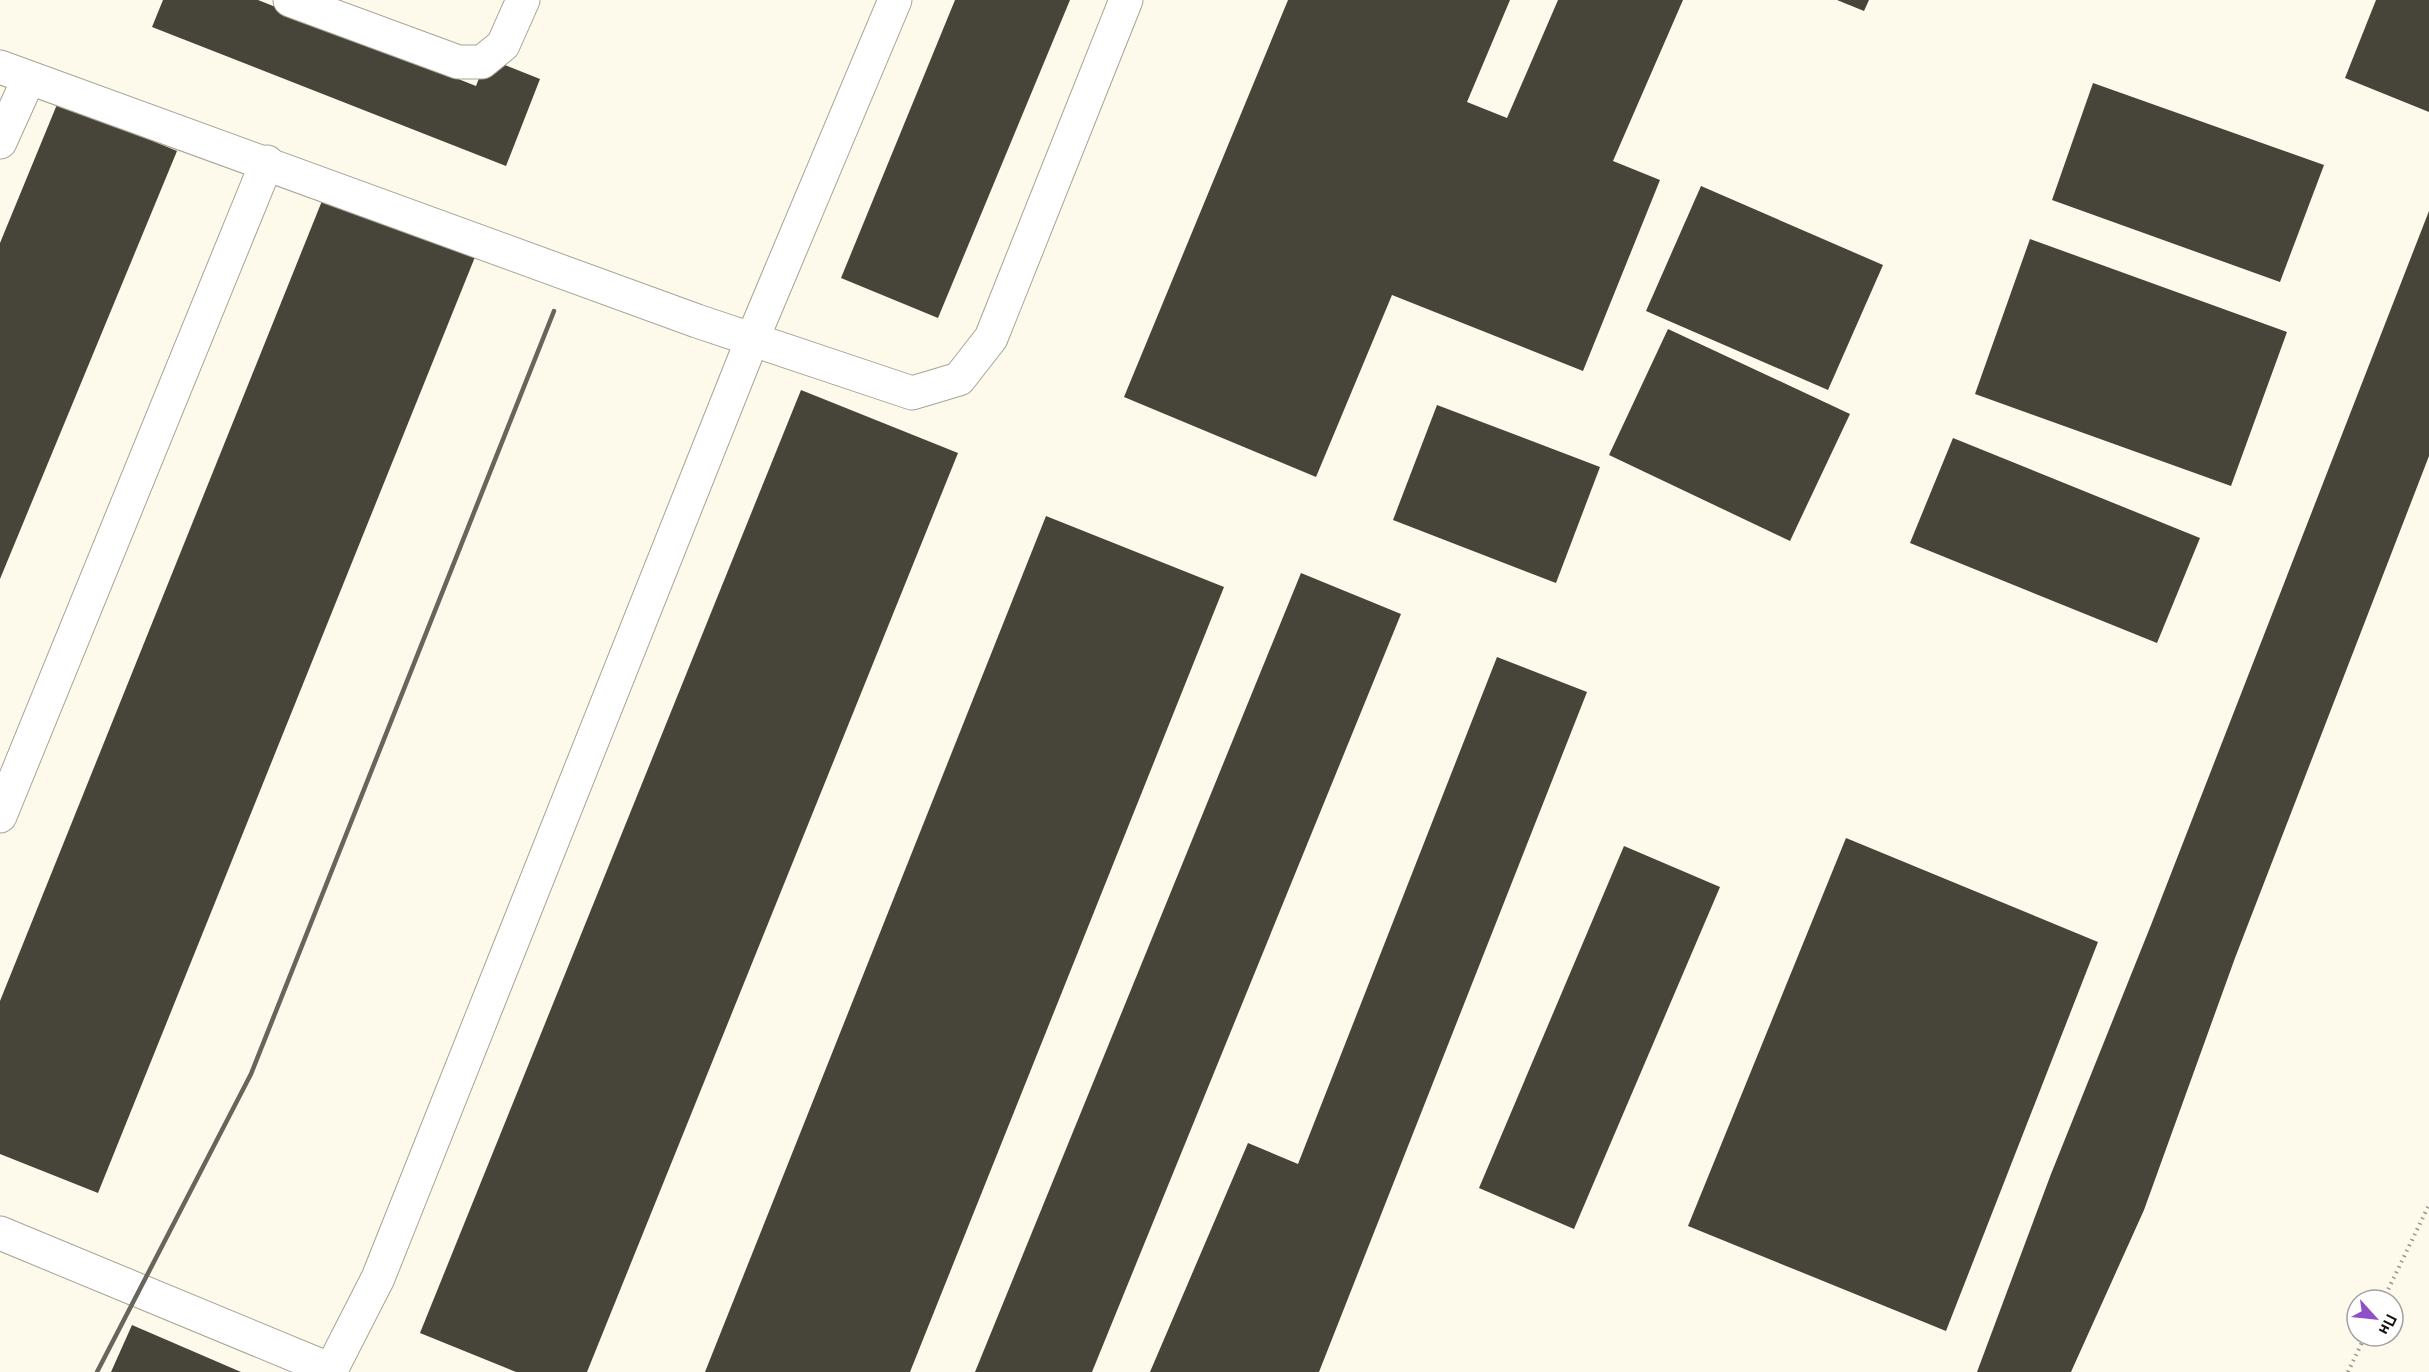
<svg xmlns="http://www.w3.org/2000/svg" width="2429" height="1372" font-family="Ubuntu,sans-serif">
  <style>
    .building { fill: #474539 }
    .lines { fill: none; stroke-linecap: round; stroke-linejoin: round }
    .minor-casing { stroke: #a7a496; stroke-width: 35 }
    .path { stroke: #9a988d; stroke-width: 4; stroke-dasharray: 1.5 4.5; stroke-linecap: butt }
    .minor { stroke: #fff; stroke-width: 33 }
    .rail { stroke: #67655c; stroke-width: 4.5 }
  </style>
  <rect width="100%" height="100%" fill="#fdfaeb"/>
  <g class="building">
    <polygon points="163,0 258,0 476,86 487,58 540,79 506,166 152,27"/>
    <polygon points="955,0 1070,0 938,318 841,278"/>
    <polygon points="1288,0 1510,0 1467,102 1507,118 1558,0 1683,0 1613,161 1660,180 1583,371 1392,295 1316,477 1124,397"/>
    <polygon points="1837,0 1869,0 1864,11"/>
    <polygon points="2376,0 2429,0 2429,112 2345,78"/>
    <polygon points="2093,83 2324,165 2280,282 2052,200"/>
    <polygon points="58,102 177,151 0,579 0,243"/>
    <polygon points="1701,186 1883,265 1828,390 1646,311"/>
    <polygon points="326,191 477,252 98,1193 0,1154 0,1001"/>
    <polygon points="2429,211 2429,456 2235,958 2144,1210 2071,1372 1977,1372 2051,1174 2151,925"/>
    <polygon points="2030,239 2287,332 2231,486 1975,394"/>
    <polygon points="1668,329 1850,414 1790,541 1609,455"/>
    <polygon points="801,390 958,453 587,1372 516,1372 420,1333"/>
    <polygon points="1437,405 1600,467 1556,583 1393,520"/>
    <polygon points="1953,438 2200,538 2157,643 1910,543"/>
    <polygon points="1046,516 1224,587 910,1372 705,1372"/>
    <polygon points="1301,573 1401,614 1092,1372 975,1372"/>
    <polygon points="1497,657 1587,692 1319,1372 1150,1372 1248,1143 1298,1164"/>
    <polygon points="1846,838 2098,942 1946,1331 1688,1226"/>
    <polygon points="1624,846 1720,887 1574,1229 1479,1188"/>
    <polygon points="132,1325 241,1372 111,1372"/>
  </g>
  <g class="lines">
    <g class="minor-casing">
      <g id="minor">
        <polyline points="290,0 458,62 482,62 503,45 523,0"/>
        <polyline points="0,67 697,321 912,393 959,379 991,338 1126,0"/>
        <polyline points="0,142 29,78"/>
        <polyline points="0,816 267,162"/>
        <polyline points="0,1233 331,1370"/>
        <polyline points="330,1372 378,1278 752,340 895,0"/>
      </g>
    </g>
    <g class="path">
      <polyline points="2383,1300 2429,1205"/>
      <polyline points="2348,1372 2365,1336"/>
    </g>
    <use href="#minor" class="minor"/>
    <polyline class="rail" points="97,1372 251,1074 554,311"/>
  </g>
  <g transform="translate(2375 1318) rotate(117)"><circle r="28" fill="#ffffff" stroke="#a1a19f" stroke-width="1.5"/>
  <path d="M0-4.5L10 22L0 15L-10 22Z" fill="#8f50c5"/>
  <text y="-9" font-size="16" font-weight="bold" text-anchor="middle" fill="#15140f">Пн</text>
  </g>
</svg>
